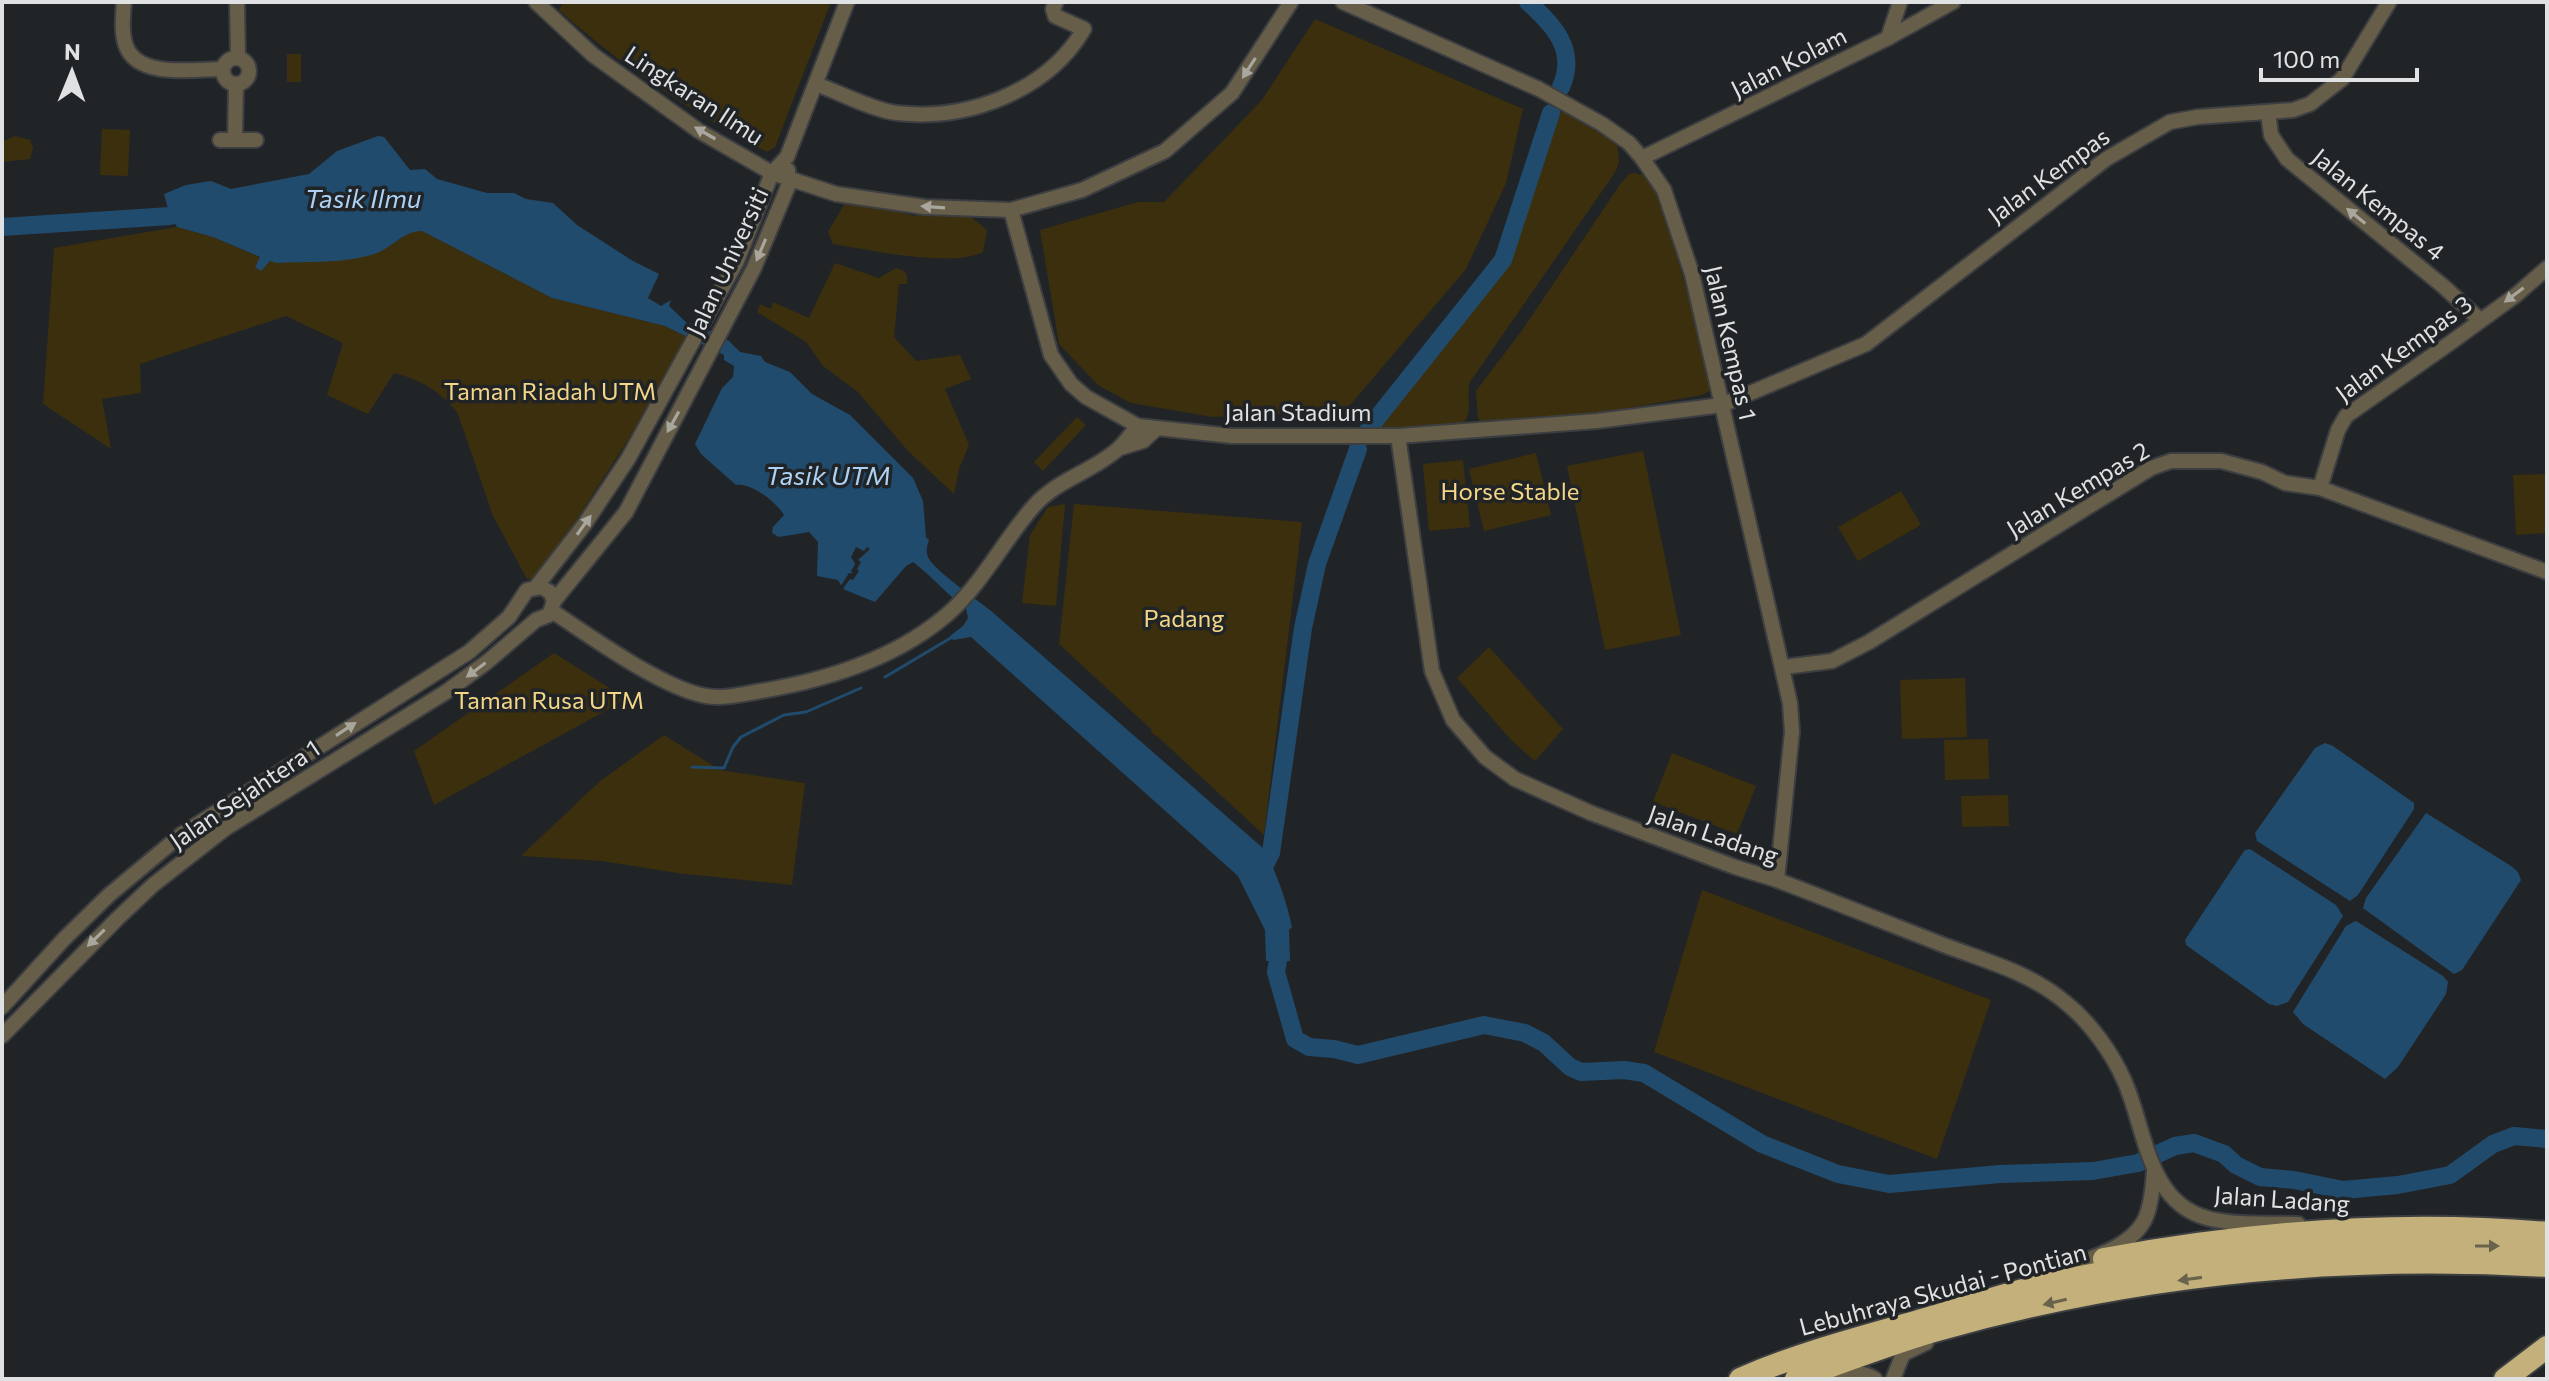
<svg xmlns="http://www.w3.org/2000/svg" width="2549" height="1381" font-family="Commissioner,sans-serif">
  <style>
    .green { fill: #3b2f0d }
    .water { fill: #214b6d }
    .pier { fill: #212427 }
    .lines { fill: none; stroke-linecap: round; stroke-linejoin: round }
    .stream { stroke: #214b6d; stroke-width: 3 }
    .river { stroke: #214b6d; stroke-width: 18 }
    .minor-casing { stroke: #3c3e41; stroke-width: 18 }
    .highway-casing { stroke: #3c3e41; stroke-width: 26 }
    .minor { stroke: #665e49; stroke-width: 14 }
    .highway { stroke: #c4b07a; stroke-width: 22 }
    .oneway { fill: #a9a69e }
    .oneway2 { fill: #6a634c }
    .labels { text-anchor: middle; stroke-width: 7; stroke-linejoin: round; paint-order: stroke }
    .street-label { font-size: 24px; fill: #dfe1e3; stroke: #212427 }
    .park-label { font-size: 24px; fill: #f4d687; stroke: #212427 }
    .water-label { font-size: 26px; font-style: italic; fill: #acd1f4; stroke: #212427 }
  </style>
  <rect width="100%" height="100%" fill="#212427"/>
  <g class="green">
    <path d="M 563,2 L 831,2 L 775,147 L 767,152 C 692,112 622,67 559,10 Z"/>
    <polygon points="1315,19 1523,109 1506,183 1466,269 1345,411 1212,417 1131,403 1098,385 1059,344 1040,230 1138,202 1164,202 1262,100"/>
    <rect x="287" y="54" width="14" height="28"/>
    <path d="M 1562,111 L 1617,143 L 1619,161 L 1616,171 L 1470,382 C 1465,398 1476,418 1458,426 L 1371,431 L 1508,260 L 1554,115 Z"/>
    <polygon points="102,129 130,130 128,176 100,175"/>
    <polygon points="15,136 30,140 33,148 30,159 2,162 2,142"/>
    <polygon points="1634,173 1648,176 1662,201 1712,384 1711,390 1702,395 1584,416 1485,425 1478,418 1476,391 1523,329 1621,183 1629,174"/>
    <path d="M 847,200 L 915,216 L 926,212 L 967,214 L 987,230 L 983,252 C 951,268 871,250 833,244 L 828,232 Z"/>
    <path d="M 177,227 L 213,237 L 261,258 L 262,267 L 270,261 L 379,252 L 414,230 L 422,231 L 552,298 L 665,326 L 687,337 L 628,440 L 539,578 L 527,579 L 493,516 L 458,414 C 445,394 418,378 394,373 L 368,414 L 327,395 L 343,343 L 286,316 L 140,364 L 141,393 L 102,399 L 111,449 L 43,404 L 54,248 Z"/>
    <path d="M 835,263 L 879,278 L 896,268 C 906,271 908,274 907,284 L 899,284 L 894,337 L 916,361 L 960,355 L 971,379 L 945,389 L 969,445 L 959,469 L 954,494 L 908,451 L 858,392 L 823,366 L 806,342 L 757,312 L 760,304 L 771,309 L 773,302 L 809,318 Z"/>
    <polygon points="1077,417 1086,425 1043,471 1034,462"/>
    <polygon points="1643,451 1681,635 1605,650 1567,466"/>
    <polygon points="1536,453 1551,515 1484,531 1469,469"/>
    <polygon points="1463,460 1470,527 1429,531 1423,464"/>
    <polygon points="2547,474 2547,533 2516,535 2513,475"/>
    <polygon points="1901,491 1921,525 1858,561 1838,527"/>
    <polygon points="1065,504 1056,606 1022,603 1030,535 1048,507"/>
    <polygon points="1074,504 1302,522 1264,835 1158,737 1151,733 1152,730 1059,644"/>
    <polygon points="1489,647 1563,729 1535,761 1511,740 1457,678"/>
    <polygon points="554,653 627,699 434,805 414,751"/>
    <polygon points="1965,678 1967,737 1902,739 1900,680"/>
    <polygon points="664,735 720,770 805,783 792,885 677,873 602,861 521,856 599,782"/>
    <polygon points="1988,739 1989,779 1945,780 1944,740"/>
    <polygon points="1672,753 1756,786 1737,834 1653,802"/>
    <polygon points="2008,795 2009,826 1962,827 1961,796"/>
    <polygon points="1702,890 1991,1000 1937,1159 1654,1052"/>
  </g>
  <g class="water">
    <path d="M 378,136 L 384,137 L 410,170 L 425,169 L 437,179 L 487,193 L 514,193 L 526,199 L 553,203 L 577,225 L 633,261 L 659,274 L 648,298 L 661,306 L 671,300 L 669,306 L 688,324 L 694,323 L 729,341 L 740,352 L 761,356 L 765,362 L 790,372 L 812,394 L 850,415 L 913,478 L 923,501 L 926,537 L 929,540 C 927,546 925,552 929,559 C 936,571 977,600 990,610 L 1264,849 C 1277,874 1286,899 1292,927 L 1289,930 L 1290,961 L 1266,961 L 1265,930 L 1238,876 L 971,637 L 953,640 L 950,636 L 963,626 L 968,618 L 966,608 C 946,594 932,576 913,562 L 906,566 L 875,602 L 843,589 L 838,580 L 817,576 L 818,542 L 809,532 L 779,537 L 772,533 L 773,527 L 784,515 C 776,502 751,482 736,485 L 701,454 L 695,444 L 722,388 L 733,377 L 734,366 L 724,360 L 724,355 L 665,326 L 552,298 L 422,231 C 406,230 392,247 377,253 C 347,264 309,261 277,263 L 270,261 L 261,271 L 255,267 L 260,257 L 213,237 L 177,227 L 170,216 L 164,194 L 186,185 L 211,181 L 231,189 L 309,174 L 337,151 Z"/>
    <polygon points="2325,743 2333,746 2414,803 2414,809 2358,895 2350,901 2257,841 2255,833 2315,748"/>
    <polygon points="2426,813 2511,866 2518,872 2521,880 2462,970 2454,974 2363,908 2366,898"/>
    <polygon points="2250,849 2336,905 2343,916 2288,1002 2277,1006 2269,1004 2186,945 2185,940 2242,854 2245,850"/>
    <polygon points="2356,921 2443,976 2448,982 2446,994 2398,1067 2385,1079 2303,1024 2293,1012 2346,926"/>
  </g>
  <polygon class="pier" points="856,547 864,551 867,547 870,549 858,560 861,562 857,569 859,571 853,580 850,579 843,589 840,587 849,573 853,573 851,571 855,564 851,557"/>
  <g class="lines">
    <g class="stream">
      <polyline points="885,677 954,636"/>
      <polyline points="692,767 724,768 733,747 741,737 784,715 806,712 861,688"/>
    </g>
    <g class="river">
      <path d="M 1528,2 C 1555,26 1577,51 1561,87"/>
      <polyline points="2,227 170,216"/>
      <polyline points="1369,428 1503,260 1551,113"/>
      <polyline points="1262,880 1260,875 1271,853 1303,628 1317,564 1358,449"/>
      <polyline points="1279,939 1280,949 1276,972 1295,1039 1309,1047 1334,1049 1358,1055 1484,1025 1525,1033 1544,1043 1570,1067 1581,1072 1624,1070 1644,1073 1762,1144 1838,1174 1889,1184 2000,1174 2093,1171 2138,1163 2175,1146 2194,1143 2224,1154 2236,1165 2260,1177 2294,1180 2343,1190 2398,1185 2450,1175 2493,1144 2514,1136 2547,1139"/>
    </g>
    <g class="minor-casing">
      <g id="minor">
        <path d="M 124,2 C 123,16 121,32 126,46 C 138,79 195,69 223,69"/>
        <polyline points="237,2 238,58"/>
        <polyline points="536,2 593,55 699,131 772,173 836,194 925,207 1011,210 1082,190 1165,151 1232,93 1291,2"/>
        <polyline points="1343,2 1539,89 1602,124 1629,143 1642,158 1664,190 1692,274 1790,703 1792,732 1777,880"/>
        <polyline points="1888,38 1900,2"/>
        <circle cx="236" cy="71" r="13"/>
        <path d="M 816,84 C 838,92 875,111 897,113 C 967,121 1047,92 1084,29 L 1055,16 L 1053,9 L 1056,2"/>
        <polyline points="2268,112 2271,135 2287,159 2443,286 2480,320"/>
        <polyline points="220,140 256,140"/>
        <polyline points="235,140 236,84"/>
        <polyline points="1642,158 1888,38 1953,2"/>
        <polyline points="1011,210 1051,355 1071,384 1086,397 1138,426 1232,436 1398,436 1597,421 1722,405 1866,344 2106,159 2170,122 2197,117 2293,110 2310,104 2342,79 2389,2"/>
        <path d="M 1398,436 L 1432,671 L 1453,720 L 1485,757 L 1515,779 L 1591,813 L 1735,867 L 1777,880 C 1832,901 1887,923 1941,944 C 1985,961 2030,972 2066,1003 C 2090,1022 2112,1053 2124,1080 C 2146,1129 2147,1202 2207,1218 C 2236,1226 2269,1223 2298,1224"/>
        <polyline points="1120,448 1143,441 1156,429"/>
        <polyline points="2320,488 2338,430 2346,416 2450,343 2516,295 2547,268"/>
        <polyline points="536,587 584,525 628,459 737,261 772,173 787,157 847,2"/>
        <polyline points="554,601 626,512 754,268 789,184 788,170"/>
        <path d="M 552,611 C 591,637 662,688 706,696 C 724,699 743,694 761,691 C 827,680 898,658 950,612 C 983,582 1004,540 1033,507 C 1056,480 1092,472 1118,449 C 1126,442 1131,433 1138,426"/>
        <polyline points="1784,667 1832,661 1869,642 2151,468 2171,461 2221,461 2262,472 2285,483 2320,488 2547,572"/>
        <polyline points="2,1007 64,939 109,895 182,834 469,652 509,617 527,590 541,587 550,592 554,601 549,615 536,620 487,662 446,692 226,828 153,885 117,919 2,1036"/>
        <path d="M 2060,1270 C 2089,1258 2136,1247 2147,1214 C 2152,1200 2153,1185 2154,1171"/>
        <path d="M 1830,1376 C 1846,1371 1861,1370 1875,1379"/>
        <polyline points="1893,1379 1903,1354 1926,1343"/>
      </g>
    </g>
    <g class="highway-casing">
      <g id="highway">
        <path d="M 2104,1259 C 2250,1232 2398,1220 2547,1233"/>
        <path d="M 1740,1379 C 1797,1354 1857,1338 1918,1321 C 1957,1310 1995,1297 2035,1287 C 2200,1247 2377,1242 2547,1247"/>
        <path d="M 1796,1379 C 1842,1362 1887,1345 1934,1331 C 2133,1274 2340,1254 2547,1266"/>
        <polyline points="2505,1379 2547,1347"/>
      </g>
    </g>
    <use href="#minor" class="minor"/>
    <use href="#highway" class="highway"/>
  </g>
  <defs><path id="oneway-solid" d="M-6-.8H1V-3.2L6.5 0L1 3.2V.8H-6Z" transform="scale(2)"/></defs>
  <g class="oneway">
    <use href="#oneway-solid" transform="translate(1249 68) rotate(123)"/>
    <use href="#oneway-solid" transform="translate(705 133) rotate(-150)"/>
    <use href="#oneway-solid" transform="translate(933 207) rotate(-176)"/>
    <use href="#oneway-solid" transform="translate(2356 216) rotate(-141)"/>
    <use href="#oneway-solid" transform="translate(761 250) rotate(113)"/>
    <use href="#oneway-solid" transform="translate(2514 295) rotate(143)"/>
    <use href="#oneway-solid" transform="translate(673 422) rotate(119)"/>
    <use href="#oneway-solid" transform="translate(584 525) rotate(-54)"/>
    <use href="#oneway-solid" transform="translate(476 670) rotate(143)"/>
    <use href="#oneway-solid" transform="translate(346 729) rotate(-33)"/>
    <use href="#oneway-solid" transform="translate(96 938) rotate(136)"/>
  </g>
  <g class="oneway2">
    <use href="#oneway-solid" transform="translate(2487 1246)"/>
    <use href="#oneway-solid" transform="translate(2190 1279) rotate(172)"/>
    <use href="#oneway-solid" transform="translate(2055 1302) rotate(167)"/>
  </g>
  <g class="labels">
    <g class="street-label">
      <text transform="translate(1789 63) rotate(-27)" y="8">Jalan Kolam</text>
      <text transform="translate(694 96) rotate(33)" y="8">Lingkaran Ilmu</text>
      <text transform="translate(2049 176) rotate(-36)" y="8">Jalan Kempas</text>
      <text transform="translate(2378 205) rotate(39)" y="8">Jalan Kempas 4</text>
      <text transform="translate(728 262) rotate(-65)" y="8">Jalan Universiti</text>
      <text transform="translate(1730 343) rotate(77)" y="8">Jalan Kempas 1</text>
      <text transform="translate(2404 349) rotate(-36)" y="8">Jalan Kempas 3</text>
      <text x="1298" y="421">Jalan Stadium</text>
      <text transform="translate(2078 490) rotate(-31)" y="8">Jalan Kempas 2</text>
      <text transform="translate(245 795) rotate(-34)" y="8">Jalan Sejahtera 1</text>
      <text transform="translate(1713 835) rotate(19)" y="8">Jalan Ladang</text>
      <text transform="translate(2282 1200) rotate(4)" y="8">Jalan Ladang</text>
      <text transform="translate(1943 1290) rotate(-15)" y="8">Lebuhraya Skudai - Pontian</text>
    </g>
    <g class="park-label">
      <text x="550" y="400">Taman Riadah UTM</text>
      <text x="1510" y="500">Horse Stable</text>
      <text x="1184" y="627">Padang</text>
      <text x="549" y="709">Taman Rusa UTM</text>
    </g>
    <g class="water-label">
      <text x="363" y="208">Tasik Ilmu</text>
      <text x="828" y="485">Tasik UTM</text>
    </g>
  </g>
  <rect width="2549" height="1381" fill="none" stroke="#dfe1e3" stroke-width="8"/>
  <g transform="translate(72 72) rotate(1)" stroke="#212427" stroke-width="6" paint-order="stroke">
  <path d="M0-6L14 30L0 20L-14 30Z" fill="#dfe1e3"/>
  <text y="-12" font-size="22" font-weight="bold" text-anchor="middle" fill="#dfe1e3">N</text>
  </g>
  <path d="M2261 68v12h156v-12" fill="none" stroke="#dfe1e3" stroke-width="4"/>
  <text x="2273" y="68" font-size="24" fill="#dfe1e3" stroke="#212427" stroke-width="6" paint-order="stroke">100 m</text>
</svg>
